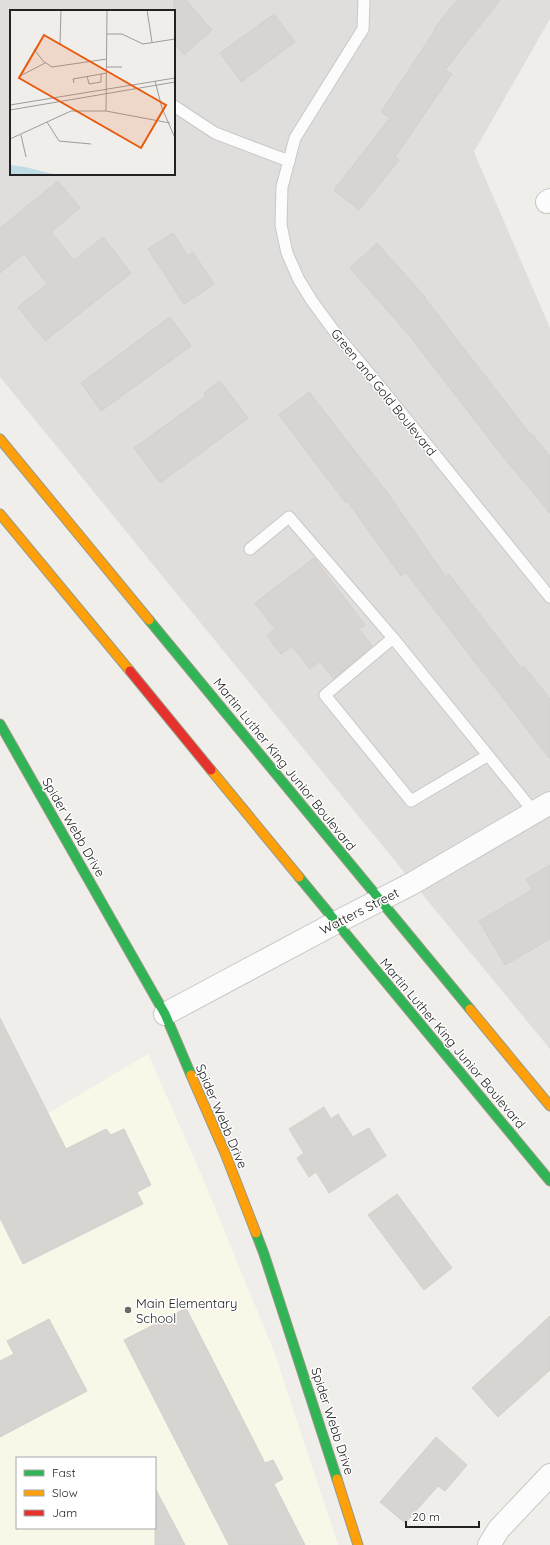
<svg xmlns="http://www.w3.org/2000/svg" width="550" height="1545" font-family="Quicksand,sans-serif">
  <style>
    .residential { fill: #dfdedc; fill-rule: evenodd }
    .education { fill: #f8f7e8; fill-rule: evenodd }
    .building { fill: #d7d4d2; stroke: #d3d0cc }
    .lines { fill: none; stroke-linecap: round; stroke-linejoin: round }
    .lane-casing { stroke: #c9c8c7; stroke-width: 13 }
    .street-casing { stroke: #c9c8c7; stroke-width: 24 }
    .fast-casing { stroke: #999a82; stroke-width: 11 }
    .slow-casing { stroke: #999a82; stroke-width: 11 }
    .jam-casing { stroke: #999a82; stroke-width: 11 }
    .lane { stroke: #fdfcfc; stroke-width: 11 }
    .street { stroke: #fdfcfc; stroke-width: 22 }
    .fast { stroke: #30b455; stroke-width: 9 }
    .slow { stroke: #ff9f0a; stroke-width: 9 }
    .jam { stroke: #e5322d; stroke-width: 9 }
    .poi-dot { fill: #6a6968; stroke: #fff; stroke-width: 1.5 }
    .labels { text-anchor: middle; stroke-width: 3; stroke-linejoin: round; paint-order: stroke }
    .street-label { font-size: 13px; fill: #222; stroke: #fff }
    .poi-label { font-size: 13px; fill: #222; stroke: #fff; text-anchor: start }
    .inset-road { fill: none; stroke: #9e9c9b; stroke-width: 1 }
    .view { fill: #e8590c; fill-opacity: 0.15; stroke: #e8590c; stroke-width: 2 }
    .inset-edge { fill: none; stroke: #222; stroke-width: 2 }
  </style>
  <rect width="100%" height="100%" fill="#f0eeeb"/>
  <path class="residential" d="M 0,0 L 550,0 L 550,19 L 474,152 L 550,328 L 550,1049 L 413,883 L 0,377 ZM 11,11 L 174,11 L 174,174 L 11,174 Z"/>
  <path class="education" d="M 148,1054 L 201,1174 L 275,1354 L 338,1545 L 0,1545 L 0,1142 ZM 17,1458 L 155,1458 L 155,1528 L 17,1528 Z"/>
  <g class="building">
    <polygon points="174,0 186,0 212,30 184,55 174,43"/>
    <polygon points="457,0 500,0 445,70 452,74 395,157 399,160 359,210 334,190 390,118 381,112 435,30 434,29"/>
    <polygon points="274,14 295,42 241,82 220,53"/>
    <polygon points="58,181 80,208 51,232 74,260 103,237 131,273 45,341 18,307 47,284 24,254 0,273 0,228"/>
    <polygon points="173,233 188,256 193,252 214,284 184,304 148,249"/>
    <polygon points="377,243 425,297 424,297 531,435 532,434 550,456 550,513 504,458 409,335 350,268"/>
    <polygon points="170,317 191,346 101,411 81,383"/>
    <polygon points="220,381 248,418 160,483 134,448 206,396 204,393"/>
    <polygon points="309,392 389,495 446,577 449,574 521,668 524,666 550,699 550,759 406,573 401,576 348,502 346,503 279,415"/>
    <polygon points="314,558 365,625 359,629 372,646 334,679 320,661 310,669 292,646 281,654 267,636 275,629 255,603"/>
    <polygon points="550,865 550,939 505,965 479,921 532,890 526,879"/>
    <polygon points="0,1018 66,1149 106,1129 111,1135 124,1129 151,1185 137,1192 143,1204 23,1264 0,1218"/>
    <polygon points="324,1107 331,1119 338,1114 353,1137 369,1128 386,1156 329,1193 316,1172 309,1177 297,1158 304,1153 289,1129"/>
    <polygon points="397,1194 452,1268 424,1290 368,1215"/>
    <polygon points="186,1308 265,1463 273,1460 283,1479 274,1484 305,1545 229,1545 124,1340"/>
    <polygon points="550,1316 550,1370 498,1417 472,1388"/>
    <polygon points="49,1319 87,1391 0,1437 0,1361 14,1354 7,1341"/>
    <polygon points="436,1437 467,1465 445,1491 438,1486 405,1523 380,1502"/>
    <polygon points="155,1488 185,1545 155,1545"/>
  </g>
  <g class="lines">
    <g class="lane-casing">
      <g id="lane">
        <polyline points="364,0 363,29 295,138 282,187 281,225 287,253 299,280 312,301 337,335 378,384 550,597"/>
        <polyline points="174,106 215,133 289,161"/>
        <polyline points="250,549 289,517 393,638 534,812"/>
        <polyline points="393,638 325,695 411,801 487,756"/>
      </g>
    </g>
    <g class="street-casing">
      <g id="street">
        <polyline points="547,202 550,200"/>
        <polyline points="165,1014 337,922 413,883 550,803"/>
        <polyline points="489,1545 499,1529 550,1475"/>
      </g>
    </g>
    <g class="fast-casing">
      <g id="fast">
        <polyline points="149,620 470,1009"/>
        <polyline points="0,724 165,1014 191,1075"/>
        <polyline points="299,877 550,1181"/>
        <polyline points="256,1233 264,1254 337,1479"/>
      </g>
    </g>
    <g class="slow-casing">
      <g id="slow">
        <polyline points="0,439 149,620"/>
        <polyline points="0,514 130,671"/>
        <polyline points="211,770 299,877"/>
        <polyline points="470,1009 550,1106"/>
        <polyline points="191,1075 225,1153 256,1233"/>
        <polyline points="337,1479 358,1545"/>
      </g>
    </g>
    <g class="jam-casing">
      <polyline id="jam" points="130,671 211,770"/>
    </g>
    <use href="#lane" class="lane"/>
    <use href="#street" class="street"/>
    <use href="#fast" class="fast"/>
    <use href="#slow" class="slow"/>
    <use href="#jam" class="jam"/>
  </g>
  <circle class="poi-dot" cx="128" cy="1310" r="4"/>
  <g class="labels">
    <g class="street-label">
      <text transform="translate(384 392) rotate(51)" y="5">Green and Gold Boulevard</text>
      <text transform="translate(285 764) rotate(51)" y="5">Martin Luther King Junior Boulevard</text>
      <text transform="translate(74 827) rotate(60)" y="5">Spider Webb Drive</text>
      <text transform="translate(359 911) rotate(-27)" y="5">Watters Street</text>
      <text transform="translate(453 1043) rotate(50)" y="5">Martin Luther King Junior Boulevard</text>
      <text transform="translate(222 1116) rotate(67)" y="5">Spider Webb Drive</text>
      <text transform="translate(333 1421) rotate(72)" y="5">Spider Webb Drive</text>
    </g>
    <g class="poi-label">
      <text x="136" y="1308">Main Elementary<tspan x="136" dy="15">School</tspan></text>
    </g>
  </g>
  <g transform="translate(10 10)">
    <rect width="165" height="165" fill="#f0eeeb"/>
    <path d="M 0,155 L 15,157 L 47,165 L 0,165 Z" fill="#bfdbe3"/>
    <path class="inset-road" d="M 137,0 L 142,32M 97,24 L 112,24 L 133,34 L 165,29M 50,34 L 51,0M 24,39 L 33,51 L 42,57 L 97,49M 97,57 L 112,57M 12,65 L 35,53M 77,66 L 79,74 L 91,72 L 91,64M 145,71 L 152,98 L 165,128M 64,73 L 63,69 L 97,63M 0,95 L 165,68M 0,100 L 165,72M 96,101 L 97,0M 37,112 L 49,131 L 81,134M 11,125 L 16,147M 0,129 L 61,101 L 96,101 L 160,113"/>
    <path class="view" d="M 34,25 L 156,95 L 131,138 L 9,68 Z"/>
    <rect width="165" height="165" class="inset-edge"/>
  </g>
  <rect x="16" y="1457" width="140" height="72" fill="#ffffff" stroke="#a7a7a7"/>
  <rect x="24" y="1470" width="20" height="6" fill="#30b455" stroke="#a7a7a7"/>
  <text x="52" y="1477" font-size="12" fill="#222222">Fast</text>
  <rect x="24" y="1490" width="20" height="6" fill="#ff9f0a" stroke="#a7a7a7"/>
  <text x="52" y="1497" font-size="12" fill="#222222">Slow</text>
  <rect x="24" y="1510" width="20" height="6" fill="#e5322d" stroke="#a7a7a7"/>
  <text x="52" y="1517" font-size="12" fill="#222222">Jam</text>
  <path d="M406 1521v6h73v-6" fill="none" stroke="#222222" stroke-width="2"/>
  <text x="412" y="1521" font-size="12" fill="#222222" stroke="#ffffff" stroke-width="3" paint-order="stroke">20 m</text>
</svg>
